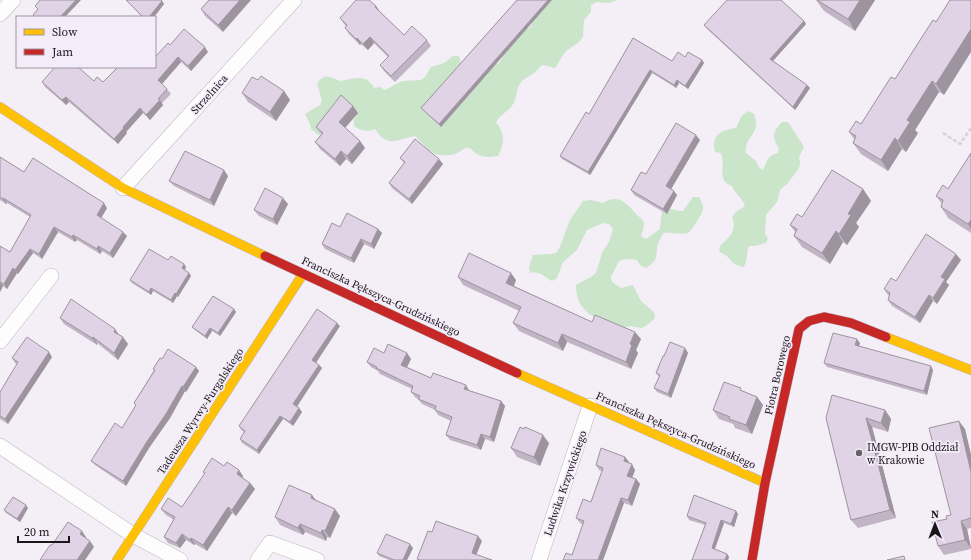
<svg xmlns="http://www.w3.org/2000/svg" width="971" height="560" font-family="'Source Serif 4',serif">
  <style>
    .green { fill: #cae5ca }
    .lines { fill: none; stroke-linecap: round; stroke-linejoin: round }
    .street-casing { stroke: #bcb8bd; stroke-width: 16 }
    .slow-casing { stroke: #bcb8bd; stroke-width: 10 }
    .jam-casing { stroke: #bcb8bd; stroke-width: 10 }
    .path { stroke: #d5d3d6; stroke-width: 2.5; stroke-dasharray: 4 2; stroke-linecap: butt }
    .street { stroke: #fdfdfe; stroke-width: 15 }
    .slow { stroke: #ffc107; stroke-width: 9 }
    .jam { stroke: #c62828; stroke-width: 9 }
    .wall { fill: #c1b5c5 }
    .shaded-wall { fill: #9d94a0 }
    .building { fill: #e0d3e5; stroke: #9d94a0 }
    .poi-dot { fill: #666267; stroke: #f5ecf9; stroke-width: 1.5 }
    .labels { text-anchor: middle; stroke-width: 3.5; stroke-linejoin: round; paint-order: stroke }
    .street-label { font-size: 11px; fill: #19161a; stroke: #f5ecf9 }
    .poi-label { font-size: 11px; fill: #19161a; stroke: #f5ecf9; text-anchor: start }
  </style>
  <rect width="100%" height="100%" fill="#f4eff6"/>
  <g class="green">
    <path d="M 541,0 L 618,0 L 609,3 L 597,2 L 591,5 L 591,12 L 584,20 L 583,37 L 579,42 L 565,52 L 555,68 L 543,65 C 539,67 537,71 534,73 C 527,78 521,79 518,88 C 516,95 516,100 512,106 C 507,112 500,115 496,122 C 505,135 505,141 498,156 C 492,157 483,158 477,154 C 473,152 471,147 466,148 C 462,149 459,153 455,154 C 434,159 429,150 415,136 C 397,139 387,149 375,129 C 368,132 360,131 354,126 L 354,120 L 356,115 L 334,104 C 325,114 331,126 319,135 L 311,129 L 310,124 L 305,114 L 320,105 L 322,100 L 317,84 C 324,71 331,78 341,81 C 354,78 367,74 374,88 L 380,87 L 385,90 L 402,81 L 421,80 L 425,77 L 431,67 L 444,63 L 453,56 L 459,56 L 461,63 L 456,67 L 459,72 L 499,63 L 518,32 L 529,28 L 532,24 L 532,17 Z"/>
    <path d="M 749,111 L 754,114 C 755,117 757,122 756,126 C 754,137 744,140 746,153 L 756,161 L 759,167 L 763,170 C 768,161 766,156 778,153 L 779,148 C 771,137 773,131 782,122 L 788,122 L 801,142 L 804,147 L 799,157 L 800,163 L 799,168 L 788,183 L 780,190 L 777,202 L 766,215 L 765,234 L 768,238 L 766,243 L 755,246 L 749,246 C 746,253 748,259 744,267 C 729,265 732,256 719,252 L 720,246 C 729,238 738,230 732,217 L 736,212 L 745,206 C 743,198 735,194 732,186 C 716,180 726,168 721,153 L 715,152 C 711,135 721,130 736,128 C 741,119 739,116 749,111 Z"/>
    <path d="M 693,197 L 699,197 C 701,201 704,205 703,209 C 703,212 691,232 688,233 C 682,235 671,232 663,233 C 661,238 657,243 657,249 C 656,260 656,261 646,268 L 640,265 L 637,260 C 630,258 625,259 619,261 L 611,277 L 612,282 L 621,288 L 633,285 L 641,301 L 654,312 L 655,318 L 646,326 L 641,328 L 629,326 L 619,330 C 597,318 576,314 576,285 L 591,277 L 596,273 L 602,253 L 609,242 L 613,229 L 609,224 L 603,223 L 587,230 L 577,250 L 563,262 L 557,278 L 552,281 C 543,276 540,271 530,273 L 529,267 L 533,255 L 550,254 L 556,253 L 559,249 L 570,220 L 583,201 L 591,200 L 603,203 C 619,193 627,204 637,215 C 640,218 644,220 644,224 C 644,228 642,233 641,236 L 646,239 L 660,229 L 662,210 C 670,206 675,212 683,211 Z"/>
  </g>
  <g class="lines">
    <g class="street-casing">
      <g id="street">
        <polyline points="0,14 13,0"/>
        <polyline points="123,188 294,0"/>
        <polyline points="0,341 51,276"/>
        <polyline points="0,446 133,535 180,560"/>
        <polyline points="258,560 270,543 317,560"/>
        <polyline points="539,560 590,406"/>
      </g>
    </g>
    <g class="slow-casing">
      <g id="slow">
        <polyline points="0,107 123,188 265,256"/>
        <polyline points="886,337 971,370"/>
        <polyline points="517,373 765,483"/>
        <polyline points="117,560 303,274"/>
      </g>
    </g>
    <g class="jam-casing">
      <g id="jam">
        <polyline points="265,256 517,373"/>
        <polyline points="752,560 765,483 799,329 809,321 824,317 851,323 886,337"/>
      </g>
    </g>
    <polyline class="path" points="943,133 960,144 971,128"/>
    <use href="#street" class="street"/>
    <use href="#slow" class="slow"/>
    <use href="#jam" class="jam"/>
  </g>
  <g class="wall">
    <polygon points="126,0 162,1 164,4 154,17 142,17"/>
    <polygon points="209,0 223,32 205,16 201,9"/>
    <polygon points="517,0 441,127 424,111 421,108"/>
    <polygon points="816,0 875,0 855,31 824,11"/>
    <polygon points="376,6 380,12 404,35 427,40 431,46 395,82 384,71 380,65 388,57 374,43 368,50 361,44 360,45 349,34 345,28 346,26 344,24 340,18"/>
    <polygon points="933,20 944,95 939,92 915,130 918,133 906,152 902,149 888,171 861,154 853,143 854,139 849,132 861,124 895,79"/>
    <polygon points="804,21 806,24 773,61 810,88 795,110 706,28 704,25"/>
    <polygon points="633,38 672,61 685,57 702,60 704,63 688,89 679,83 676,88 652,73 590,175 562,159 560,156 589,114"/>
    <polygon points="170,45 208,52 191,71 181,62 162,84 167,89 171,94 162,103 163,105 150,120 143,113 126,132 127,133 118,144 69,102 66,105 45,87 42,82 94,81 103,82 145,68"/>
    <polygon points="284,91 290,100 276,121 248,102 242,93"/>
    <polygon points="358,113 345,128 360,141 365,148 352,164 346,159 340,166 320,149 315,142 321,134 316,127"/>
    <polygon points="700,140 671,189 677,195 667,214 634,195 631,190 646,174"/>
    <polygon points="971,153 971,233 948,218 941,207 942,204 936,196 948,189"/>
    <polygon points="0,157 24,172 107,208 101,218 127,236 113,258 102,251 100,254 77,240 75,242 58,232 42,259 33,253 18,274 17,273 7,289 3,286 0,292 0,246 10,252 30,217 7,203 6,204 0,200"/>
    <polygon points="400,158 443,164 412,204 392,188 389,183 404,163"/>
    <polygon points="228,176 214,206 174,186 169,181"/>
    <polygon points="863,189 871,201 856,223 859,227 847,245 843,242 830,264 802,247 794,236 795,232 790,225 802,217"/>
    <polygon points="288,204 277,225 259,216 254,210"/>
    <polygon points="340,227 378,229 382,233 374,249 364,244 354,263 325,249 322,244"/>
    <polygon points="168,260 184,264 186,267 185,270 189,273 191,276 178,297 177,296 173,303 153,291 151,295 132,283 130,280"/>
    <polygon points="961,260 946,282 949,285 937,304 933,301 920,323 892,306 888,300 889,296 888,295 884,289 896,281"/>
    <polygon points="458,277 516,280 514,286 592,322 641,339 636,350 638,353 631,369 567,342 563,351 519,331 513,323 519,311 463,285"/>
    <polygon points="234,309 236,312 220,336 212,331 207,339 195,330 192,327"/>
    <polygon points="60,318 120,336 128,344 118,360 97,343 97,345 64,324"/>
    <polygon points="340,326 316,363 319,365 322,368 297,406 302,412 293,426 283,419 259,454 242,443 240,439 244,432 241,430 239,426"/>
    <polygon points="860,343 859,346 933,370 927,395 827,367 824,363"/>
    <polygon points="685,348 688,353 671,398 657,392 654,388 659,377 656,373 664,356"/>
    <polygon points="384,353 407,353 411,359 407,367 431,378 501,401 505,406 494,442 485,439 481,450 450,440 446,435 451,421 438,415 435,410 422,404 418,399 415,397 411,392 412,389 380,374 378,371 371,367 367,362"/>
    <polygon points="52,357 8,424 0,419 0,392 17,364 15,363 12,358"/>
    <polygon points="162,359 199,371 186,392 185,391 170,418 149,448 126,486 95,465 91,461 122,428 136,406 134,403 154,370 153,369"/>
    <polygon points="743,391 757,397 763,405 752,434 735,428 733,424 719,419 713,410"/>
    <polygon points="885,410 891,419 888,432 872,427 896,518 858,528 851,520 826,418"/>
    <polygon points="965,429 971,455 971,528 967,529 971,549 944,555 938,546 947,519 951,515"/>
    <polygon points="549,443 540,466 517,457 511,448"/>
    <polygon points="625,457 629,462 629,463 635,470 632,478 636,479 640,484 632,506 624,503 603,560 563,560 572,555 583,525 580,523 576,518 591,502 602,471 599,470 596,465"/>
    <polygon points="224,466 243,476 242,478 250,483 255,489 236,516 232,513 207,551 195,544 194,545 186,540 180,548 168,543 164,537 174,520 166,515 161,509 182,507 205,474 203,472"/>
    <polygon points="316,501 340,516 330,538 327,537 326,541 305,532 303,535 280,525 275,517"/>
    <polygon points="28,508 20,522 6,513 4,510"/>
    <polygon points="736,511 738,514 734,527 724,523 715,549 727,554 729,557 728,560 692,560 705,525 689,520 687,516"/>
    <polygon points="413,548 407,560 389,560 379,556 377,553"/>
  </g>
  <g class="shaded-wall">
    <polygon points="76,0 81,0 65,17 60,17"/>
    <polygon points="240,0 251,0 223,32 218,25"/>
    <polygon points="548,0 552,0 441,127 439,124"/>
    <polygon points="860,0 875,0 855,31 848,19"/>
    <polygon points="162,1 164,4 154,17 149,17"/>
    <polygon points="376,6 380,12 379,13 375,7"/>
    <polygon points="804,21 806,24 772,62 770,59"/>
    <polygon points="971,29 971,52 944,95 936,84"/>
    <polygon points="370,37 374,43 368,50 363,44"/>
    <polygon points="357,38 361,44 360,45 356,39"/>
    <polygon points="205,47 208,52 191,71 188,66"/>
    <polygon points="178,57 181,62 161,85 158,80"/>
    <polygon points="702,60 704,63 688,89 685,86"/>
    <polygon points="650,70 652,73 590,175 588,172"/>
    <polygon points="677,80 679,83 676,88 674,85"/>
    <polygon points="932,81 939,92 915,130 918,133 906,152 898,141 907,120"/>
    <polygon points="807,85 810,88 795,110 793,107"/>
    <polygon points="284,91 290,100 276,121 270,112"/>
    <polygon points="66,97 69,102 66,105 62,100"/>
    <polygon points="160,100 163,105 150,120 146,115"/>
    <polygon points="353,106 358,113 344,129 339,122"/>
    <polygon points="140,108 143,113 126,132 127,133 118,144 114,139 123,127"/>
    <polygon points="696,135 700,140 670,191 666,186"/>
    <polygon points="895,138 902,149 888,171 881,160"/>
    <polygon points="360,141 365,148 352,164 347,156"/>
    <polygon points="341,151 346,159 340,166 335,159"/>
    <polygon points="439,159 443,164 412,204 409,199"/>
    <polygon points="224,170 228,176 214,206 210,200"/>
    <polygon points="863,189 871,201 856,223 859,227 847,245 839,234 848,214"/>
    <polygon points="674,191 677,195 667,214 663,209"/>
    <polygon points="3,198 7,203 6,204 3,199"/>
    <polygon points="283,198 288,204 277,225 273,219"/>
    <polygon points="104,203 107,208 100,220 97,215"/>
    <polygon points="971,220 971,229 968,224"/>
    <polygon points="54,227 58,232 42,259 39,254"/>
    <polygon points="378,229 382,233 374,249 371,244"/>
    <polygon points="836,231 843,242 830,264 822,253"/>
    <polygon points="123,232 127,236 113,258 110,253"/>
    <polygon points="73,235 77,240 75,242 72,237"/>
    <polygon points="361,239 364,244 354,263 351,258"/>
    <polygon points="98,246 102,251 100,254 97,249"/>
    <polygon points="30,249 33,253 18,274 15,270"/>
    <polygon points="956,254 961,260 946,282 949,285 937,304 933,298 941,277"/>
    <polygon points="184,264 186,267 184,271 182,268"/>
    <polygon points="13,268 17,273 7,289 4,284"/>
    <polygon points="189,273 191,276 178,297 176,294"/>
    <polygon points="511,273 516,280 512,290 506,283"/>
    <polygon points="0,282 3,286 0,292"/>
    <polygon points="151,288 153,291 151,295 149,292"/>
    <polygon points="175,293 177,296 173,303 171,300"/>
    <polygon points="929,295 933,301 920,323 915,317"/>
    <polygon points="234,309 236,312 220,336 218,333"/>
    <polygon points="337,323 340,326 315,364 312,360"/>
    <polygon points="210,328 212,331 207,339 205,336"/>
    <polygon points="115,329 120,336 114,332"/>
    <polygon points="635,332 641,339 636,350 638,353 631,369 626,362 630,344"/>
    <polygon points="562,334 567,342 563,351 558,343"/>
    <polygon points="93,337 97,343 97,345 92,338"/>
    <polygon points="123,337 128,344 118,360 114,353"/>
    <polygon points="857,339 860,343 858,349 855,345"/>
    <polygon points="685,348 688,353 671,398 668,394"/>
    <polygon points="49,352 52,357 8,424 5,419"/>
    <polygon points="407,353 411,359 405,371 401,365"/>
    <polygon points="319,365 322,368 296,408 293,404"/>
    <polygon points="931,366 933,370 927,395 924,391"/>
    <polygon points="196,367 199,371 186,392 183,387"/>
    <polygon points="466,385 469,390 464,389"/>
    <polygon points="182,386 185,391 170,418 149,448 126,486 123,481"/>
    <polygon points="757,397 763,405 752,434 746,425"/>
    <polygon points="501,401 505,406 494,442 490,437"/>
    <polygon points="299,408 302,412 293,426 290,422"/>
    <polygon points="885,410 891,419 888,432 881,423"/>
    <polygon points="280,416 283,419 259,454 257,450"/>
    <polygon points="866,418 872,427 896,518 890,510"/>
    <polygon points="959,421 965,429 971,455 971,472"/>
    <polygon points="481,434 485,439 481,450 477,445"/>
    <polygon points="543,435 549,443 540,466 534,457"/>
    <polygon points="625,457 629,462 627,467 624,461"/>
    <polygon points="632,464 635,470 631,481 627,476"/>
    <polygon points="239,470 243,476 241,480 237,474"/>
    <polygon points="636,479 640,484 632,506 628,500"/>
    <polygon points="250,483 255,489 236,516 232,510"/>
    <polygon points="312,495 318,503 311,498"/>
    <polygon points="621,498 624,503 603,560 598,560"/>
    <polygon points="26,505 28,508 20,522 17,519"/>
    <polygon points="228,507 232,513 207,551 203,545"/>
    <polygon points="335,509 340,516 330,538 325,531"/>
    <polygon points="736,511 738,514 734,527 731,524"/>
    <polygon points="721,520 724,523 714,551 712,548"/>
    <polygon points="961,521 967,529 971,548 965,540"/>
    <polygon points="300,524 305,532 303,535 298,528"/>
    <polygon points="322,530 327,537 326,541 321,533"/>
    <polygon points="82,531 86,537 84,540 80,534"/>
    <polygon points="182,534 186,540 180,548 176,543"/>
    <polygon points="478,536 482,541 475,558 472,553"/>
    <polygon points="191,538 195,544 194,545 190,540"/>
    <polygon points="90,541 94,547 85,560 77,560"/>
    <polygon points="410,544 413,548 407,560 403,560"/>
    <polygon points="727,554 729,557 728,560 725,560"/>
  </g>
  <g class="building">
    <polygon points="40,0 76,0 60,17 35,17 33,15 38,9 35,6"/>
    <polygon points="126,0 161,0 162,1 149,17 143,17"/>
    <polygon points="209,0 240,0 218,25 201,9"/>
    <polygon points="356,0 369,0 376,6 375,7 404,35 412,26 427,40 391,76 380,65 389,56 370,37 363,44 357,38 356,39 345,28 347,25 340,18"/>
    <polygon points="517,0 548,0 439,124 421,108"/>
    <polygon points="727,0 781,0 804,21 770,59 807,85 793,107 704,25"/>
    <polygon points="817,0 860,0 848,19"/>
    <polygon points="950,0 971,0 971,29 936,84 932,81 907,120 910,122 898,141 895,138 881,160 853,143 856,136 849,132 856,121 861,124 891,77 895,79 933,20 936,22"/>
    <polygon points="184,29 205,47 188,66 178,57 158,80 167,89 158,99 160,100 146,115 140,108 123,127 124,128 114,139 66,97 62,100 42,82 55,67 78,67 94,81 97,77 103,82 118,67 144,67 145,68 145,67 155,67 155,57 168,43 170,45"/>
    <polygon points="633,38 672,61 678,52 685,57 688,52 702,60 685,86 677,80 674,85 650,70 588,172 560,156 586,112 589,114"/>
    <polygon points="261,76 284,91 270,112 242,93 252,77 258,80"/>
    <polygon points="341,95 353,106 339,122 360,141 347,156 341,151 335,159 315,142 323,133 316,127"/>
    <polygon points="676,123 696,135 666,186 674,191 663,209 631,190 641,172 646,174"/>
    <polygon points="415,139 439,159 409,199 389,183 405,162 400,158"/>
    <polygon points="185,151 224,170 210,200 169,181"/>
    <polygon points="971,153 971,220 968,224 941,207 943,200 936,196 943,185 948,189"/>
    <polygon points="0,157 24,172 33,158 104,203 97,215 123,232 110,253 98,246 97,249 73,235 72,237 54,227 39,254 30,249 15,270 13,268 4,284 0,282 0,246 10,252 31,215 3,198 3,199 0,197"/>
    <polygon points="832,170 863,189 848,214 851,215 839,234 836,231 822,253 794,236 797,229 790,225 797,214 802,217"/>
    <polygon points="265,188 283,198 273,219 254,210"/>
    <polygon points="347,213 378,229 371,244 361,239 351,258 322,244 332,223 340,227"/>
    <polygon points="926,234 956,254 941,277 945,279 933,298 929,295 915,317 888,300 890,293 884,289 891,278 896,281"/>
    <polygon points="149,249 168,260 171,256 184,264 182,268 189,273 176,294 175,293 171,300 151,288 149,292 130,280"/>
    <polygon points="469,253 511,273 506,283 592,322 595,315 635,332 630,344 632,345 626,362 562,334 558,343 513,323 521,307 458,277"/>
    <polygon points="213,296 234,309 218,333 210,328 205,336 192,327"/>
    <polygon points="71,299 115,329 114,332 123,337 114,353 93,337 92,338 60,318"/>
    <polygon points="317,309 337,323 312,360 319,365 293,404 299,408 290,422 280,416 257,450 240,439 245,431 239,426"/>
    <polygon points="833,333 857,339 855,345 931,366 924,391 824,363"/>
    <polygon points="27,337 49,352 5,419 0,416 0,392 18,362 12,358"/>
    <polygon points="670,342 685,348 668,394 654,388 660,375 656,373 663,356 664,356"/>
    <polygon points="388,344 407,353 401,365 431,378 433,373 466,385 464,389 501,401 490,437 481,434 477,445 446,435 452,417 435,410 436,406 418,399 420,396 411,392 413,386 376,368 377,367 367,362 374,348 384,353"/>
    <polygon points="168,349 196,367 183,387 182,386 166,414 146,443 123,481 91,461 115,423 122,428 136,405 134,403 155,370 153,369 160,358 162,359"/>
    <polygon points="724,382 741,388 740,390 757,397 746,425 729,419 730,417 713,410"/>
    <polygon points="832,395 885,410 881,423 866,418 890,510 851,520 826,418"/>
    <polygon points="959,421 971,472 971,518 961,521 965,540 938,546 932,522 947,519 946,516 951,515 929,428"/>
    <polygon points="520,427 524,429 525,427 543,435 534,457 511,448"/>
    <polygon points="601,448 625,457 624,461 632,464 627,476 636,479 628,500 621,498 598,560 563,560 566,553 572,555 584,521 576,518 583,499 591,502 603,468 596,465"/>
    <polygon points="212,458 224,466 227,462 239,470 237,474 250,483 232,510 228,507 203,545 191,538 190,540 182,534 176,543 164,537 175,517 161,509 168,498 182,507 205,473 203,472"/>
    <polygon points="289,485 312,495 311,498 335,509 325,531 322,530 321,533 300,524 298,528 275,517"/>
    <polygon points="694,495 736,511 731,524 721,520 712,548 727,554 725,560 692,560 706,523 687,516"/>
    <polygon points="13,497 26,505 17,519 4,510"/>
    <polygon points="436,521 478,536 472,553 492,560 420,560 417,559 428,531 432,532"/>
    <polygon points="68,522 82,531 80,534 90,541 77,560 40,560 50,545 52,545"/>
    <polygon points="386,534 410,544 403,560 394,560 377,553"/>
    <polygon points="904,556 905,560 887,560"/>
  </g>
  <circle class="poi-dot" cx="859" cy="453" r="4"/>
  <g class="labels">
    <g class="street-label">
      <text transform="translate(209 94) rotate(-48)" y="4">Strzelnica</text>
      <text transform="translate(381 296) rotate(25)" y="4">Franciszka Pększyca-Grudzińskiego</text>
      <text transform="translate(777 375) rotate(-77)" y="4">Piotra Borowego</text>
      <text transform="translate(200 411) rotate(-57)" y="4">Tadeusza Wyrwy-Furgalskiego</text>
      <text transform="translate(676 430) rotate(24)" y="4">Franciszka Pększyca-Grudzińskiego</text>
      <text transform="translate(565 483) rotate(-71)" y="4">Ludwika Krzywickiego</text>
    </g>
    <g class="poi-label">
      <text x="867" y="451">IMGW-PIB Oddział<tspan x="867" dy="13">w Krakowie</tspan></text>
    </g>
  </g>
  <rect x="16" y="16" width="140" height="52" fill="#f5ecf9" stroke="#9d96a0"/>
  <rect x="24" y="29" width="20" height="6" fill="#ffc107" stroke="#9d96a0"/>
  <text x="52" y="36" font-size="12" fill="#19161a">Slow</text>
  <rect x="24" y="49" width="20" height="6" fill="#c62828" stroke="#9d96a0"/>
  <text x="52" y="56" font-size="12" fill="#19161a">Jam</text>
  <g transform="translate(935 524) rotate(359)" stroke="#f5ecf9" stroke-width="3" paint-order="stroke">
  <path d="M0-3L7 15L0 10L-7 15Z" fill="#19161a"/>
  <text y="-6" font-size="11" font-weight="bold" text-anchor="middle" fill="#19161a">N</text>
  </g>
  <path d="M18 536v6h51v-6" fill="none" stroke="#19161a" stroke-width="2"/>
  <text x="24" y="536" font-size="12" fill="#19161a" stroke="#f5ecf9" stroke-width="3" paint-order="stroke">20 m</text>
</svg>
